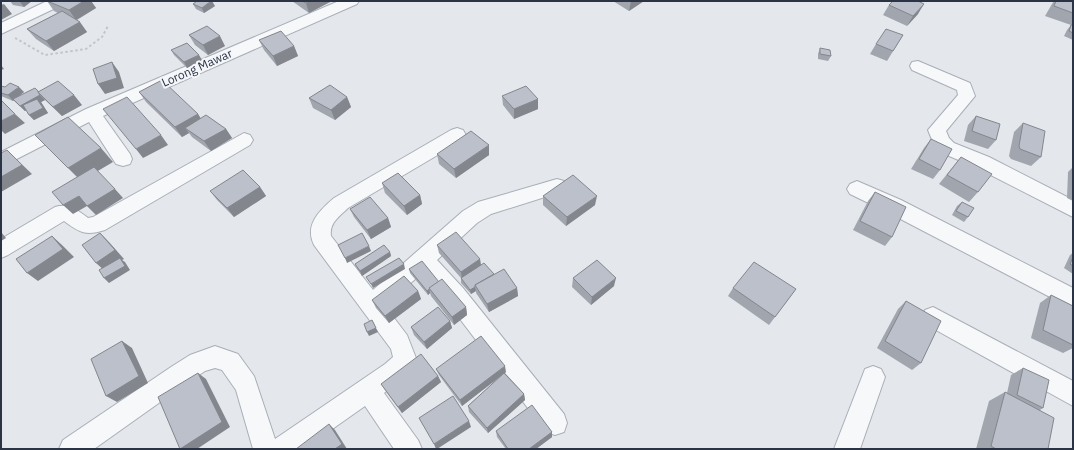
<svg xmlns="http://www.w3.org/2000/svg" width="1074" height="450" font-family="'IBM Plex Sans',sans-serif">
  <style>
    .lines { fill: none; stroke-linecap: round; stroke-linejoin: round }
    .minor-casing { stroke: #a9aeb7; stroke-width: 2 }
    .path { stroke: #c2c5cb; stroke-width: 2; stroke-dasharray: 2.5 2.5; stroke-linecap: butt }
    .minor { fill: #f7f8fa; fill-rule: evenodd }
    .wall { fill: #a1a5ae }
    .shaded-wall { fill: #83868d }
    .building { fill: #bbc0ca; stroke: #83868d }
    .labels { text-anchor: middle; stroke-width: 4; stroke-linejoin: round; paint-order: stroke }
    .street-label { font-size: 12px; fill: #2b3445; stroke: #f4f6f9 }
  </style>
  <rect width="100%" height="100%" fill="#e4e7ec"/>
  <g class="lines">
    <g class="minor-casing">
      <g id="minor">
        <polygon points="47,1 66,1 64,4 1,34 1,23"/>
        <polygon points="339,1 359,1 357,4 103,116 130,154 132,159 130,164 123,166 116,164 89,122 1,167 1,152 86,109"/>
        <polygon points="918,61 970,83 975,96 946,131 949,138 954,143 989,157 1073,200 1073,217 975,167 942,153 935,147 928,130 958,95 957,90 912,70 910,66 912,62"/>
        <path d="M 457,128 L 463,130 L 466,135 L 463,140 L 348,208 C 339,217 329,223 331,236 L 373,290 L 463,211 L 478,202 L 557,179 L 564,181 L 567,186 L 564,191 L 491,214 L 477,223 L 437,260 L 463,288 L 564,414 L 567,423 L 564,432 L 555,435 L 546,432 L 447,302 L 422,273 L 385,306 L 407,335 L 416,358 L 409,373 L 384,393 L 418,440 L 422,449 L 394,449 L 365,406 L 304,449 L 253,449 L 236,390 L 222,370 L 215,368 L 205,371 L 187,383 L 94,449 L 59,449 L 63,440 L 171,367 L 190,355 L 215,346 L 238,354 L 254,376 L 275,439 L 385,364 L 393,357 L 391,349 L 314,245 C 304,225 320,210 334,198 L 451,130 Z"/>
        <path d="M 244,133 L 250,135 L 253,140 L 250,145 L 105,230 C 86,236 80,233 64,221 L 8,255 L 1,258 L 1,239 L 55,207 C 69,203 77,210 88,218 L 93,217 Z"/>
        <polygon points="857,181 901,200 1073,288 1073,309 887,212 850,194 847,189 850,184"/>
        <polygon points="933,307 1073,381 1073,406 925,324 922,317 925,310"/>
        <polygon points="873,366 881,369 885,377 860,449 834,449 865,369"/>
      </g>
    </g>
    <polyline class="path" points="15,38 45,55 86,49 102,37 108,26"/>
    <use href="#minor" class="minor"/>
  </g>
  <g class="wall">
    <polygon points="10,1 32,1 24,7 13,5"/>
    <polygon points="47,1 91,1 96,8 77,20 87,32 54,51 36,39 27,29 58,13 54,11"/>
    <polygon points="292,1 329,1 330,2 309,13"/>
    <polygon points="613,1 644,1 629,11"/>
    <polygon points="1054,1 1073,1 1073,40 1064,36 1067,30 1071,25 1045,16 1052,4"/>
    <polygon points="193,4 215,6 204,13 196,9"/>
    <polygon points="889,5 918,14 907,26 883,15"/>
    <polygon points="189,35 225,46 208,55 195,45"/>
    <polygon points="903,35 887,61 870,54 876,44"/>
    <polygon points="259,40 294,46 298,56 277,66 264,50"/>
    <polygon points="820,48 831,56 828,61 818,59 818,54"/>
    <polygon points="171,50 202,60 187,68 174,55"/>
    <polygon points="1,86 24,92 18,96 38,91 82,105 62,116 45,100 41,102 48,113 34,120 29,115 26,110 25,111 13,100 13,101 1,96"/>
    <polygon points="139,92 198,114 201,119 226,129 232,138 211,151 192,137 189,133 182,137 146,102"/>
    <polygon points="502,96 538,109 514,119 503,105"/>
    <polygon points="347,97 351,107 335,120 313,108 309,98"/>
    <polygon points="976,116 996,140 988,149 964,141 968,125"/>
    <polygon points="1023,123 1041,157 1031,166 1011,159 1009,156 1014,132"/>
    <polygon points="931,139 940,170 933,179 911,169 924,148"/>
    <polygon points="437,154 489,155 456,178 439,164"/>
    <polygon points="961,157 978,192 969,202 939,184"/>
    <polygon points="1073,167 1073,201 1067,198 1068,172"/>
    <polygon points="382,183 420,195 422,204 407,215 385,193"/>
    <polygon points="260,187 266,196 234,217 217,200 210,191"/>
    <polygon points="875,192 892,237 885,246 853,230 868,201"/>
    <polygon points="543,196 595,205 566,226 543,205"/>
    <polygon points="962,202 968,217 964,222 952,215 957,206"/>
    <polygon points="350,209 388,218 391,227 371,239 354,217"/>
    <polygon points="437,245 480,259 481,265 494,275 517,288 518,296 489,312 476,293 476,291 471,294 461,283 461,278 439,253"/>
    <polygon points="390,252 391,256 362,276 357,268 355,264"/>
    <polygon points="1073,253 1073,274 1064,268 1070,255"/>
    <polygon points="409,269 439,282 466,307 467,315 454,325 431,296 430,293 428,295 410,273"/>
    <polygon points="573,278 614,286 591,305 572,287"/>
    <polygon points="733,288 796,289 769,325 728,296"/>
    <polygon points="418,291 421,299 389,323 376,308 372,300"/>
    <polygon points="1051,295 1073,306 1073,348 1063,353 1031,338 1040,303"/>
    <polygon points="906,301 921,363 912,370 877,348 898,309"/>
    <polygon points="450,321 452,328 427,349 414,335 411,327"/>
    <polygon points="1023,368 1043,408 1040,410 1048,449 976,449 989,401 1005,392 1007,393 1011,375"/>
    <polygon points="436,369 506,372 505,373 524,394 525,400 488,433 469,412 468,406 501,376 462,406 439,375"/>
    <polygon points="438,376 441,382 402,413 385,390 381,384"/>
    <polygon points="496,431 552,432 552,437 536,449 506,449 497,437"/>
  </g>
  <g class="shaded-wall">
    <polygon points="21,1 32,1 24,7 20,2"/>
    <polygon points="84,1 91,1 96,8 76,20 69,10"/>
    <polygon points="211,1 212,1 215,6 204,13 202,8"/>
    <polygon points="310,1 329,1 330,2 309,13 306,3"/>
    <polygon points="631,1 644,1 629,11"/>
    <polygon points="4,4 12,14 1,20 1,5"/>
    <polygon points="924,4 918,14 907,26 913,16"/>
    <polygon points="80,22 87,32 54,51 46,41"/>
    <polygon points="220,36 225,46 208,55 203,45"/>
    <polygon points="294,46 298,56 277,66 273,56"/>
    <polygon points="199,55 202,60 187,68 184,62"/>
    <polygon points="112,62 119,72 124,88 105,94 98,84"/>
    <polygon points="1,65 4,69 1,70"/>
    <polygon points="19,87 24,92 13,101 8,95"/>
    <polygon points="40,95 45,100 41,102 48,113 34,120 29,115 40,103 25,111 20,106"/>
    <polygon points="74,95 82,105 62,116 53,107"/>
    <polygon points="347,97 351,107 335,120 331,110"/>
    <polygon points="538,99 538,109 514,119 514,109"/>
    <polygon points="15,114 25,123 5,134 1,130 1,121"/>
    <polygon points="198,114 204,124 185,128 189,133 182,137 175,127"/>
    <polygon points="226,129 232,138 211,151 204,141"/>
    <polygon points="161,135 168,145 143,158 136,149"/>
    <polygon points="489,145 489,155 456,178 454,169"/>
    <polygon points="101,148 113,162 81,181 68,168"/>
    <polygon points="7,150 32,174 1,192 1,177"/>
    <polygon points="260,187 266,196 234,217 227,208"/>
    <polygon points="115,189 123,198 96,215 87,206 73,214 63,205 79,196"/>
    <polygon points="420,195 422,204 407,215 404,206"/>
    <polygon points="597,196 595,205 566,226 567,217"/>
    <polygon points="388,218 391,227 371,239 367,230"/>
    <polygon points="1,232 6,238 1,241"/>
    <polygon points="100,233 109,242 124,259 122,260 125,262 130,270 109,283 104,278 105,271 96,263"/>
    <polygon points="52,236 62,245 74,257 38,281 27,273"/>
    <polygon points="369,246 371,251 347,263 345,258"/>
    <polygon points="390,252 391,256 362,276 360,271"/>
    <polygon points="480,259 481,267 462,280 461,272"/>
    <polygon points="404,264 405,269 373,288 371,284"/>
    <polygon points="616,278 614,286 591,305 592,297"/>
    <polygon points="475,287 476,291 471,294 470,290"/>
    <polygon points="517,288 518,296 489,312 487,304"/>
    <polygon points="429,289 430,293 428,295 427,291"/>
    <polygon points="418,291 421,299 389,323 385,316"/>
    <polygon points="466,307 467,315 454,325 452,317"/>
    <polygon points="372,320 378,332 369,336 367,332"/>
    <polygon points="450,321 452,328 427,349 424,342"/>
    <polygon points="122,341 132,348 148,383 117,402 106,396"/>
    <polygon points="505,366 506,372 462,406 460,400"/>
    <polygon points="198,373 206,379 230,427 197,449 180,449"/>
    <polygon points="438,376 441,382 402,413 398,407"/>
    <polygon points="524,394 525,400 488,433 487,428"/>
    <polygon points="469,421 471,427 437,449 436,449 434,444"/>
    <polygon points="329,424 335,430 347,449 335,449"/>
    <polygon points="552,432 552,437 536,449 529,449"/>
  </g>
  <g class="building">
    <polygon points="47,1 84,1 69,10"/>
    <polygon points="197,1 211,1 202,8 193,4"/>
    <polygon points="302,1 310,1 306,3"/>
    <polygon points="893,1 918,1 924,4 913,16 889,5"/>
    <polygon points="1056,1 1073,1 1073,13 1054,6"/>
    <polygon points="62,11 80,22 46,41 27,29"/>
    <polygon points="1071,25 1073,25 1073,33 1069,31"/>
    <polygon points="207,26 220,36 203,45 189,35"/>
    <polygon points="886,29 903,35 893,51 876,44"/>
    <polygon points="281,31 294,46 273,56 259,40"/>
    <polygon points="187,43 199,55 184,62 171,50"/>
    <polygon points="820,48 830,50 831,56 820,54"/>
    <polygon points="112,62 117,78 98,84 93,69"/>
    <polygon points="162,80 198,114 175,127 139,92"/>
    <polygon points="58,81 74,95 53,107 38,92"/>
    <polygon points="10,83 19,87 8,95 1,93 1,86 5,87"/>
    <polygon points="330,85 347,97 331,110 309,98"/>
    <polygon points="526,86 538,99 514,109 502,96"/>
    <polygon points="35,88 38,91 38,92 40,95 20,106 13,99"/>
    <polygon points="127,97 161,135 136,149 103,109"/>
    <polygon points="37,99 43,108 29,115 23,105"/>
    <polygon points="1,101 2,101 15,114 1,121"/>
    <polygon points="206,115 226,129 204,141 185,128"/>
    <polygon points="976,116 1000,124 996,140 972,131"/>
    <polygon points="68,117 101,148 68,168 35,135"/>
    <polygon points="1023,123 1045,131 1041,157 1020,149 1019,146"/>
    <polygon points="471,131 489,145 454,169 437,154"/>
    <polygon points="931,139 952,149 940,170 919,159"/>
    <polygon points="7,150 22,165 1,177 1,153"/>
    <polygon points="961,157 992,174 978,192 947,175"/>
    <polygon points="94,167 115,189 87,206 79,196 63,205 52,192"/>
    <polygon points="243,170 260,187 227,208 210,191"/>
    <polygon points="398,173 420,195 404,206 382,183"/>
    <polygon points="573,175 597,196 567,217 543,196"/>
    <polygon points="875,192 906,207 892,237 860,221"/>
    <polygon points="370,197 388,218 367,230 350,209"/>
    <polygon points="962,202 974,208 968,217 956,211"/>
    <polygon points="456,232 480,259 461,272 437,245"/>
    <polygon points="100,233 115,250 96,263 82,245"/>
    <polygon points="362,233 369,246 345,258 338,245"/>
    <polygon points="52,236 63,249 27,273 16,259"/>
    <polygon points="384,245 390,252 360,271 355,264"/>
    <polygon points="1073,257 1073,266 1070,264"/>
    <polygon points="120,258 125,266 104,278 99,270"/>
    <polygon points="399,258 404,264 371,284 366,277"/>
    <polygon points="597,260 616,278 592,297 573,278"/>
    <polygon points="422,261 439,282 427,291 409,269"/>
    <polygon points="754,262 796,289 775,317 733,288"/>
    <polygon points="484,263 494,274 475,285 475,287 470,290 461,278"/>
    <polygon points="504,269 517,288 487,304 475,285"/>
    <polygon points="404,276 418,291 385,316 372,300"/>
    <polygon points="442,279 466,307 452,317 429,288"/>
    <polygon points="1051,295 1073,306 1073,345 1043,330"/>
    <polygon points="906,301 941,321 921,363 885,341"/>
    <polygon points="438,307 450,321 424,342 411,327"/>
    <polygon points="372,320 376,328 367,332 364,324"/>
    <polygon points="481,336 505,366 460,400 436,369"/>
    <polygon points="122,341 139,376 106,396 91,359"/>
    <polygon points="421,354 438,376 398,407 381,384"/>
    <polygon points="1023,368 1049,380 1043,408 1017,395"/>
    <polygon points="198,373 222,422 180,449 158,397"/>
    <polygon points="504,373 524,394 487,428 468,406"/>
    <polygon points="1005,392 1054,418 1048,449 996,449 991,446"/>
    <polygon points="453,396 469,421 434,444 419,418"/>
    <polygon points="532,405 552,432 529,449 508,449 496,431"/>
    <polygon points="329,424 342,444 335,449 296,449"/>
  </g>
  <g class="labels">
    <g class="street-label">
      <text transform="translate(197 68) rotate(-24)" y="4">Lorong Mawar</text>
    </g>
  </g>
  <rect width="1074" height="450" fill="none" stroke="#2b3445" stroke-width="4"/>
</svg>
